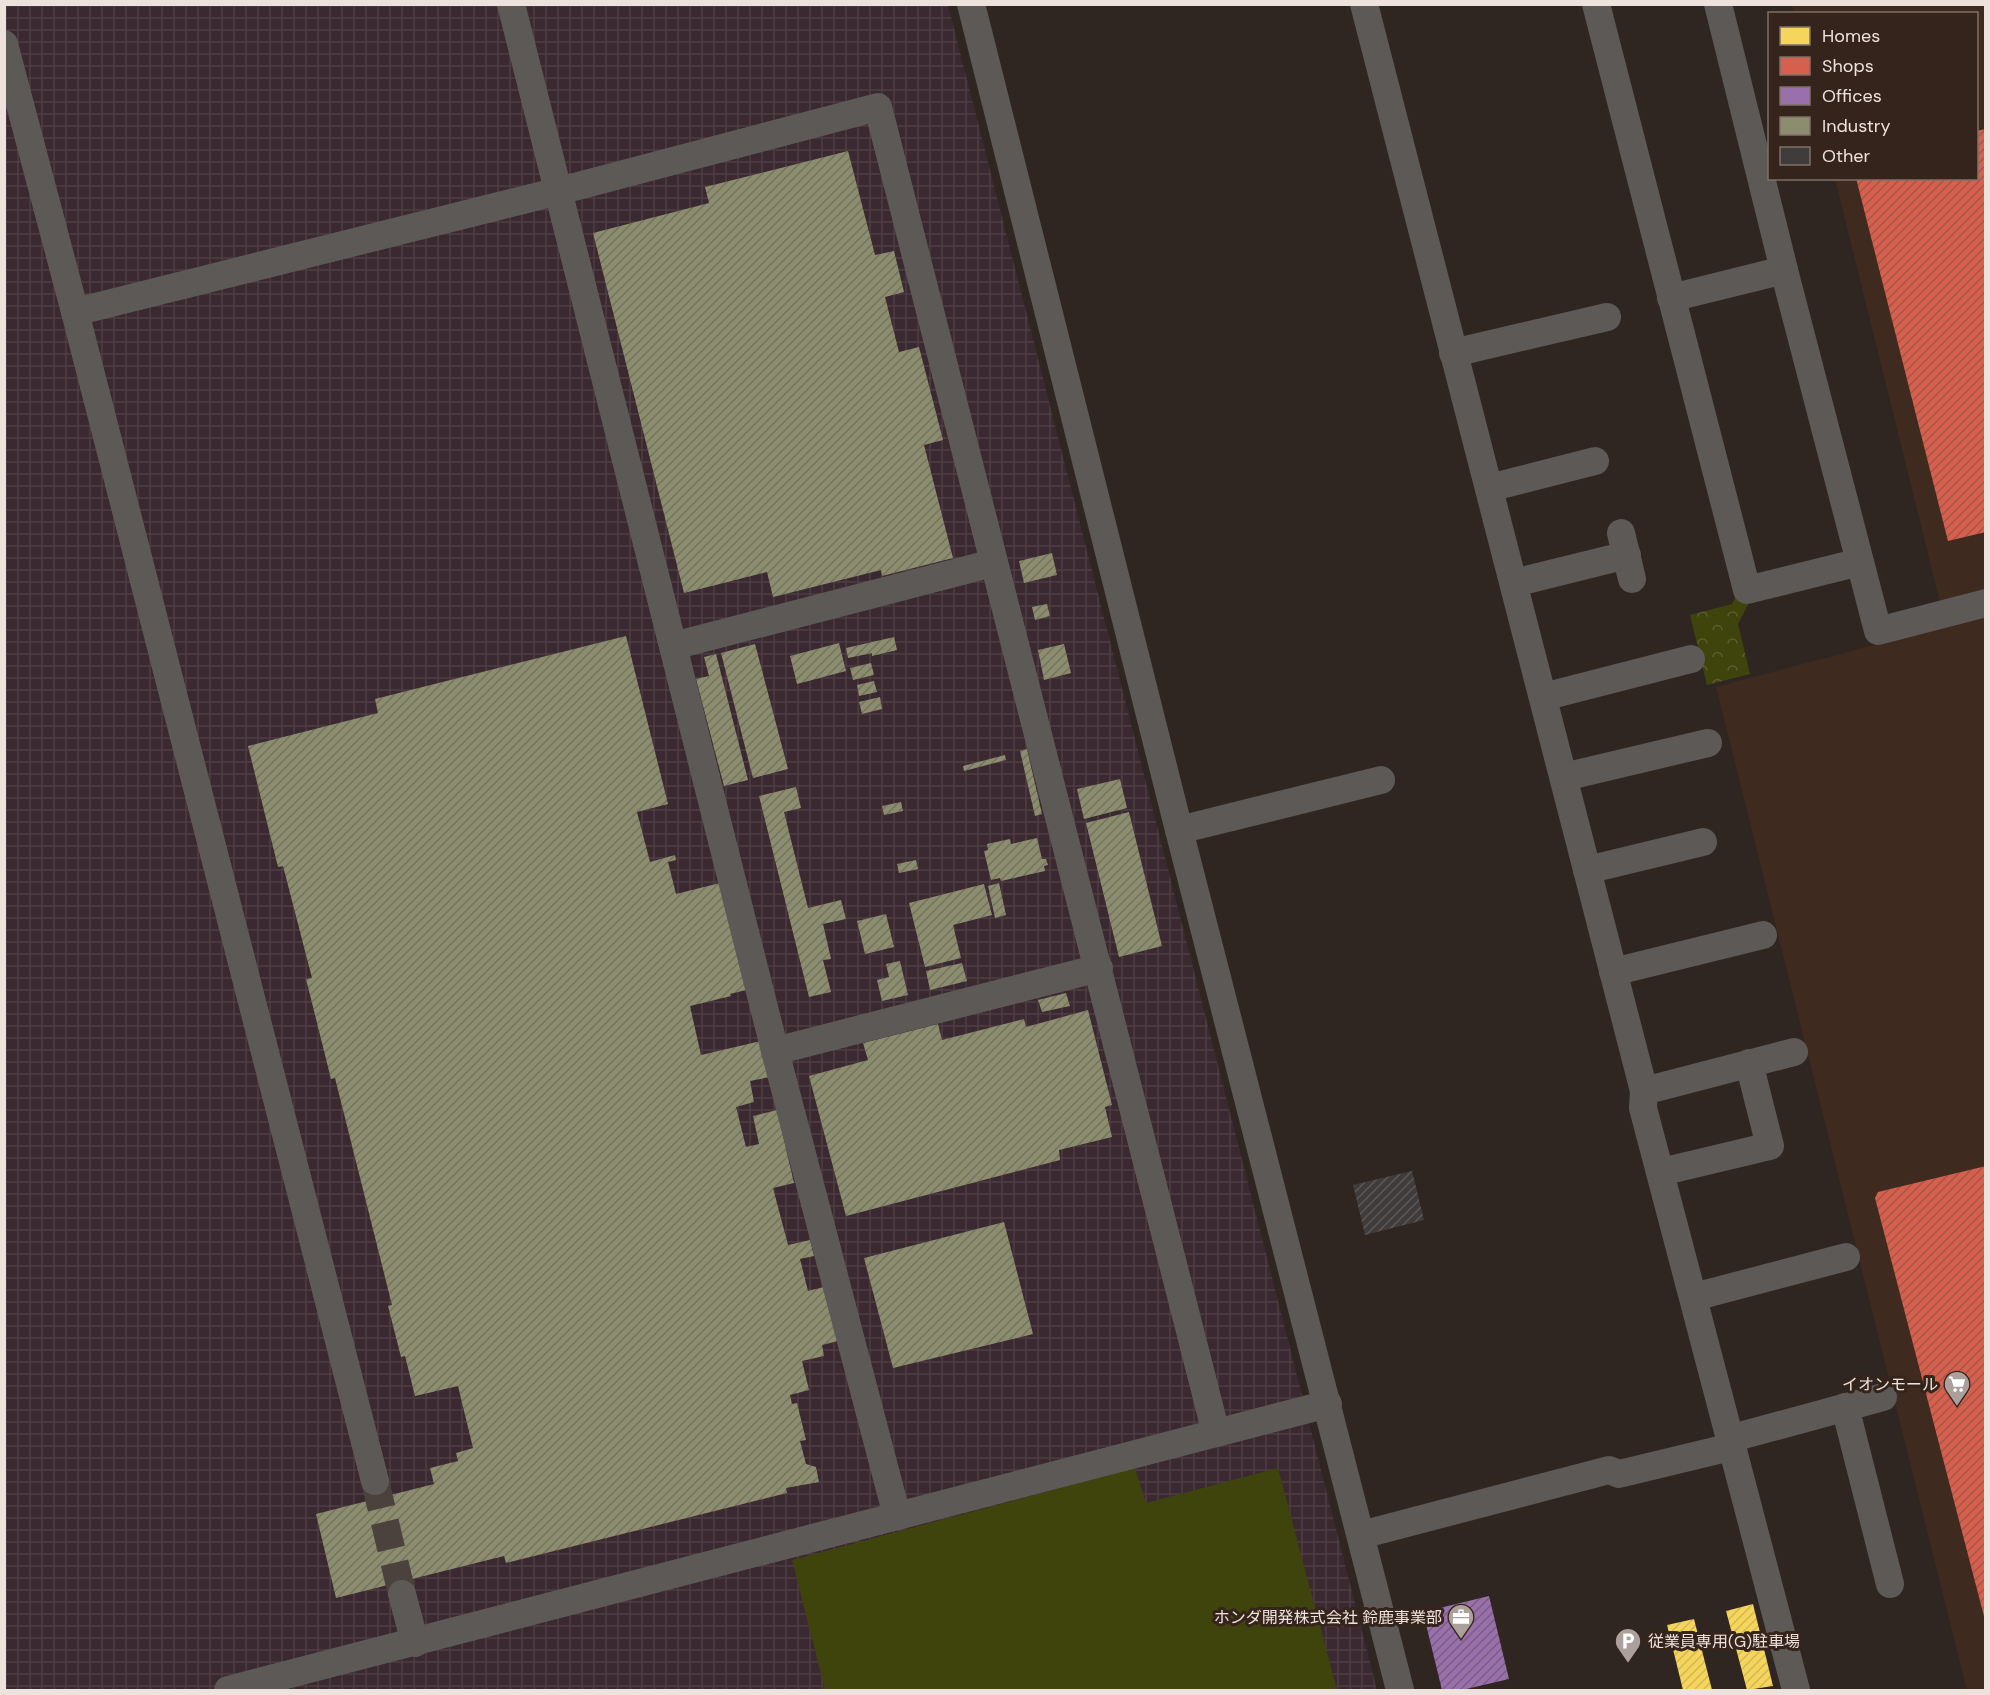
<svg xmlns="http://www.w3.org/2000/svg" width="1990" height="1695" font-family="'DM Sans','Noto Sans JP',sans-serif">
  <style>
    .built { fill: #3f2a1f }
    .industrial { fill: url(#industrial-grid) }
    .forest { fill: url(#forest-crowns) }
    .pitch { fill: #3f430c }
    .homes { fill: url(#homes-hatch) }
    .shops { fill: url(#shops-hatch) }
    .offices { fill: url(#offices-hatch) }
    .industry { fill: url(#industry-hatch) }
    .building { fill: url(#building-hatch) }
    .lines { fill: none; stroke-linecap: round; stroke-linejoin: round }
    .minor-tunnel { stroke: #4c423d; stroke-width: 28; stroke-dasharray: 28 14; stroke-linecap: butt }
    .minor { stroke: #5c5956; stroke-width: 28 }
    .labels { text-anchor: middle; stroke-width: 6; stroke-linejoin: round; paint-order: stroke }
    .poi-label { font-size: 16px; fill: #eee2dc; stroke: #35241b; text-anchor: end }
  </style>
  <defs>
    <pattern id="industrial-grid" width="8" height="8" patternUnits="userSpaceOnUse" patternTransform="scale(1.5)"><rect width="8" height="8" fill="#3a2930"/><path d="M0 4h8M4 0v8" fill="none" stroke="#4d3e44"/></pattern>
    <pattern id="forest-crowns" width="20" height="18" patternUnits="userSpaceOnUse" patternTransform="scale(1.5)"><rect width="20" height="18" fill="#3f430c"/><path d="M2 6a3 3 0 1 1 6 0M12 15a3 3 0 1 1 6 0" fill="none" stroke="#5b5e2f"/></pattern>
    <pattern id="homes-hatch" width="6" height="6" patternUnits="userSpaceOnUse" patternTransform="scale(1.5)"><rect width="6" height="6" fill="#f6d55c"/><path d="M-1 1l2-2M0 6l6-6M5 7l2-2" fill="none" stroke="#d3b857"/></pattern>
    <pattern id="shops-hatch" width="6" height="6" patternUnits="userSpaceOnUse" patternTransform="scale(1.5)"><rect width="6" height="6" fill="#d6604d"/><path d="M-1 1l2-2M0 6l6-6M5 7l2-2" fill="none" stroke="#a45649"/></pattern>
    <pattern id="offices-hatch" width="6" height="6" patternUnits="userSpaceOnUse" patternTransform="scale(1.5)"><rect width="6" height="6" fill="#9970ab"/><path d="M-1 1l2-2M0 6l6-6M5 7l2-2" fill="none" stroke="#785e81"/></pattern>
    <pattern id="industry-hatch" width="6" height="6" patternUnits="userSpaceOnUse" patternTransform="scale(1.5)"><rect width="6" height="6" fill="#8c8c6e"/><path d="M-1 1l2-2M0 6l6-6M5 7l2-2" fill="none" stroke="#74735f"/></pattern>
    <pattern id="building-hatch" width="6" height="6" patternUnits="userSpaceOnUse" patternTransform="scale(1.5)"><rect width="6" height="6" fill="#413c3c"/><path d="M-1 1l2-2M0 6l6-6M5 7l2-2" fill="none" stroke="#5d5858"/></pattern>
  </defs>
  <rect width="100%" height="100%" fill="#2f2621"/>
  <polygon class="built" points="1792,5 1985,5 1985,1690 1967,1690 1716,687 1946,626 1835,179 1976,178 1976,14 1794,13"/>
  <polygon class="industrial" points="5,5 948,5 1377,1690 5,1690"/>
  <polygon class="forest" points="1738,592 1751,599 1738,624 1750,674 1707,685 1690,615 1732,604"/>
  <polygon class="pitch" points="1135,1468 1146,1503 1278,1468 1337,1690 825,1690 792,1560"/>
  <g class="homes">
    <polygon points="1753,1604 1773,1686 1747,1690 1726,1611"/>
    <polygon points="1694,1619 1712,1690 1683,1690 1667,1625"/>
  </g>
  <g class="shops">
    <polygon points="1986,129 1986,532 1948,541 1856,178 1976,178 1976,131"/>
    <polygon points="1986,1166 1986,1620 1985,1620 1875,1198 1878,1192"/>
  </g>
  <polygon class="offices" points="1489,1596 1509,1679 1462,1690 1442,1690 1423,1612"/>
  <g class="industry">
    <polygon points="848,151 875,255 894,251 904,292 885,297 899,352 919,347 943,440 924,445 953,558 882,576 881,570 773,597 767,572 684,593 593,233 709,203 705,187"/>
    <polygon points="1052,553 1057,575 1024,583 1019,561"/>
    <polygon points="1047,604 1050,616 1035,620 1032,607"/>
    <polygon points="626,636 668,804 637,812 650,862 675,855 676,860 668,862 676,894 720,883 746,990 730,994 731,996 690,1006 701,1055 761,1041 770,1077 750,1081 754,1102 736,1107 746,1147 759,1144 753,1116 777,1110 794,1183 773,1188 788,1245 810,1240 814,1256 800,1259 808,1291 824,1287 838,1341 822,1345 824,1356 802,1361 809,1390 790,1395 792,1404 797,1403 806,1440 800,1441 806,1464 816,1467 819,1482 786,1488 787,1493 506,1563 504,1556 336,1598 316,1514 434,1484 430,1468 458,1461 456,1453 473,1448 458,1386 415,1396 405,1356 401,1357 388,1306 392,1305 335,1078 331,1079 306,979 312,978 283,866 278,867 248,746 378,713 375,699"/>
    <polygon points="894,637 897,650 872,656 872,653 848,658 846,648"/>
    <polygon points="839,643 846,671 797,684 790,656"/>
    <polygon points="755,644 788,769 753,778 721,653"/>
    <polygon points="1064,644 1071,673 1044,680 1038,650"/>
    <polygon points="716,654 748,780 724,786 696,679 709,676 704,657"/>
    <polygon points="871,663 874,675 853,680 850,668"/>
    <polygon points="874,681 877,692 859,696 857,685"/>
    <polygon points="880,697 882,709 862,714 859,702"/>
    <polygon points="1027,749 1042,814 1035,816 1020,751"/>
    <polygon points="1005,755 1006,760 964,771 963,766"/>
    <polygon points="1120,779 1127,808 1084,819 1077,789"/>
    <polygon points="796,787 801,808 784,812 808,908 841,900 846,919 823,924 831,959 823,960 831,992 809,997 759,796"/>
    <polygon points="901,802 903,811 884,815 882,806"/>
    <polygon points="1129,812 1162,946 1119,957 1086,823"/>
    <polygon points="1037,838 1042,859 1046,859 1048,865 1044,866 1045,871 1001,881 1000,878 991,880 984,851 988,850 987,844 1010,839 1011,844"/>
    <polygon points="916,860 918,869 899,873 897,864"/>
    <polygon points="999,883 1006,915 995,918 988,886"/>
    <polygon points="984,884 992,915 953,925 961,958 925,967 909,903"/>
    <polygon points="886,914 894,947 865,954 857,921"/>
    <polygon points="900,961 908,995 882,1001 877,980 889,977 886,964"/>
    <polygon points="962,963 967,981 930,990 926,971"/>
    <polygon points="1066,993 1070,1006 1042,1012 1038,1000"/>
    <polygon points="1088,1010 1112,1105 1105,1107 1112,1137 1059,1150 1060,1160 846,1216 809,1076 868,1060 863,1043 938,1024 942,1040 1024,1019 1026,1027"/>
    <polygon points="1004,1222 1033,1334 893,1368 864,1258"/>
  </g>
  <polygon class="building" points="1412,1171 1424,1220 1365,1235 1353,1185"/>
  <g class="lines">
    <polyline class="minor-tunnel" points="375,1481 402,1594"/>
    <g class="minor">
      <polyline points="511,4 775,1051 897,1516"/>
      <polyline points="971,4 1179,830 1400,1690"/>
      <polyline points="1364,4 1644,1091 1643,1108 1796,1690"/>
      <polyline points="1596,4 1747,590 1860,562"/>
      <polyline points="1718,4 1784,270 1878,631 1986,603"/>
      <polyline points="4,44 75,312 375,1481"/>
      <polyline points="1671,298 1784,270"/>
      <path d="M 75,312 L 559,191 L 878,107 C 989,549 1105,991 1216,1433"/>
      <polyline points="1453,353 1607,317"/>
      <polyline points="1489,488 1595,461"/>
      <polyline points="1621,533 1632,579"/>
      <polyline points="1514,583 1627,555"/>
      <polyline points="673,646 993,563"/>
      <polyline points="1543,697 1691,659"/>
      <polyline points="1564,777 1708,743"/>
      <polyline points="1179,830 1381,780"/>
      <polyline points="1587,870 1703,842"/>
      <polyline points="1613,972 1763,935"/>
      <polyline points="775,1051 1099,968"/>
      <polyline points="1644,1091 1794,1052"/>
      <polyline points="1661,1172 1770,1146 1749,1063"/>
      <polyline points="1694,1297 1846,1257"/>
      <polyline points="1845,1407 1890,1584"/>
      <polyline points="1729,1439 1883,1397"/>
      <polyline points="1361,1535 1609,1470 1619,1474 1731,1447"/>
      <polyline points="402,1594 415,1643"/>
      <polyline points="228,1690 1328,1404"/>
    </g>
  </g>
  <defs>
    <g id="supermarket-pin" transform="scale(1.35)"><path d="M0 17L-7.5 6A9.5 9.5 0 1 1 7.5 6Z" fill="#aba09b" stroke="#35241b"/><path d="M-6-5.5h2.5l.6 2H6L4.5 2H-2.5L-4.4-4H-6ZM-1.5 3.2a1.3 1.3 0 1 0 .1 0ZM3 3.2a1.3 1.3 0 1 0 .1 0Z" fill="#fff"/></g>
    <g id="office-pin" transform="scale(1.35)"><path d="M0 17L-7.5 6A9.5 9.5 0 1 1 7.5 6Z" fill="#aba09b" stroke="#35241b"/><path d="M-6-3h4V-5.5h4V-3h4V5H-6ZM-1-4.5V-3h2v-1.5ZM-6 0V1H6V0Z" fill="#fff"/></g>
    <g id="parking-pin" transform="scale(1.35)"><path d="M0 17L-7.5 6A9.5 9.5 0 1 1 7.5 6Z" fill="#aba09b" stroke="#35241b"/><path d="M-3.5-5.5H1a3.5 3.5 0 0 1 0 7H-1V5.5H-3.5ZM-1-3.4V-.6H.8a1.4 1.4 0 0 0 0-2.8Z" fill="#fff"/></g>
  </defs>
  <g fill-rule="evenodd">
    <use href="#supermarket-pin" x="1957" y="1384"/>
    <use href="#office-pin" x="1461" y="1617"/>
    <use href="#parking-pin" x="1628" y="1641"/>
  </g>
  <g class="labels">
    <g class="poi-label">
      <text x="1938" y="1390">イオンモール</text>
      <text x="1442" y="1623">ホンダ開発株式会社 鈴鹿事業部</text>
      <text x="1648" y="1647" text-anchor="start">従業員専用(G)駐車場</text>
    </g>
  </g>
  <rect width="1990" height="1695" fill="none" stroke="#eee2dc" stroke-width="12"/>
  <rect x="1768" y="12" width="210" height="168" fill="#35241b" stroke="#7f7068" stroke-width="1.5"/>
  <rect x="1780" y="27" width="30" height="18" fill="#f6d55c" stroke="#7f7068" stroke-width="1.5"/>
  <text x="1822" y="42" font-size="18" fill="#eee2dc">Homes</text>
  <rect x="1780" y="57" width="30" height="18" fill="#d6604d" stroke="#7f7068" stroke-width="1.5"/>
  <text x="1822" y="72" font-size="18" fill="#eee2dc">Shops</text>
  <rect x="1780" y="87" width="30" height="18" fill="#9970ab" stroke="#7f7068" stroke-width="1.5"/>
  <text x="1822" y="102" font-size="18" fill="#eee2dc">Offices</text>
  <rect x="1780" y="117" width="30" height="18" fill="#8c8c6e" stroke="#7f7068" stroke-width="1.5"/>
  <text x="1822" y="132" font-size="18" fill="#eee2dc">Industry</text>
  <rect x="1780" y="147" width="30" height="18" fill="#413c3c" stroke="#7f7068" stroke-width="1.5"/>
  <text x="1822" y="162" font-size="18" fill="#eee2dc">Other</text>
</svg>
